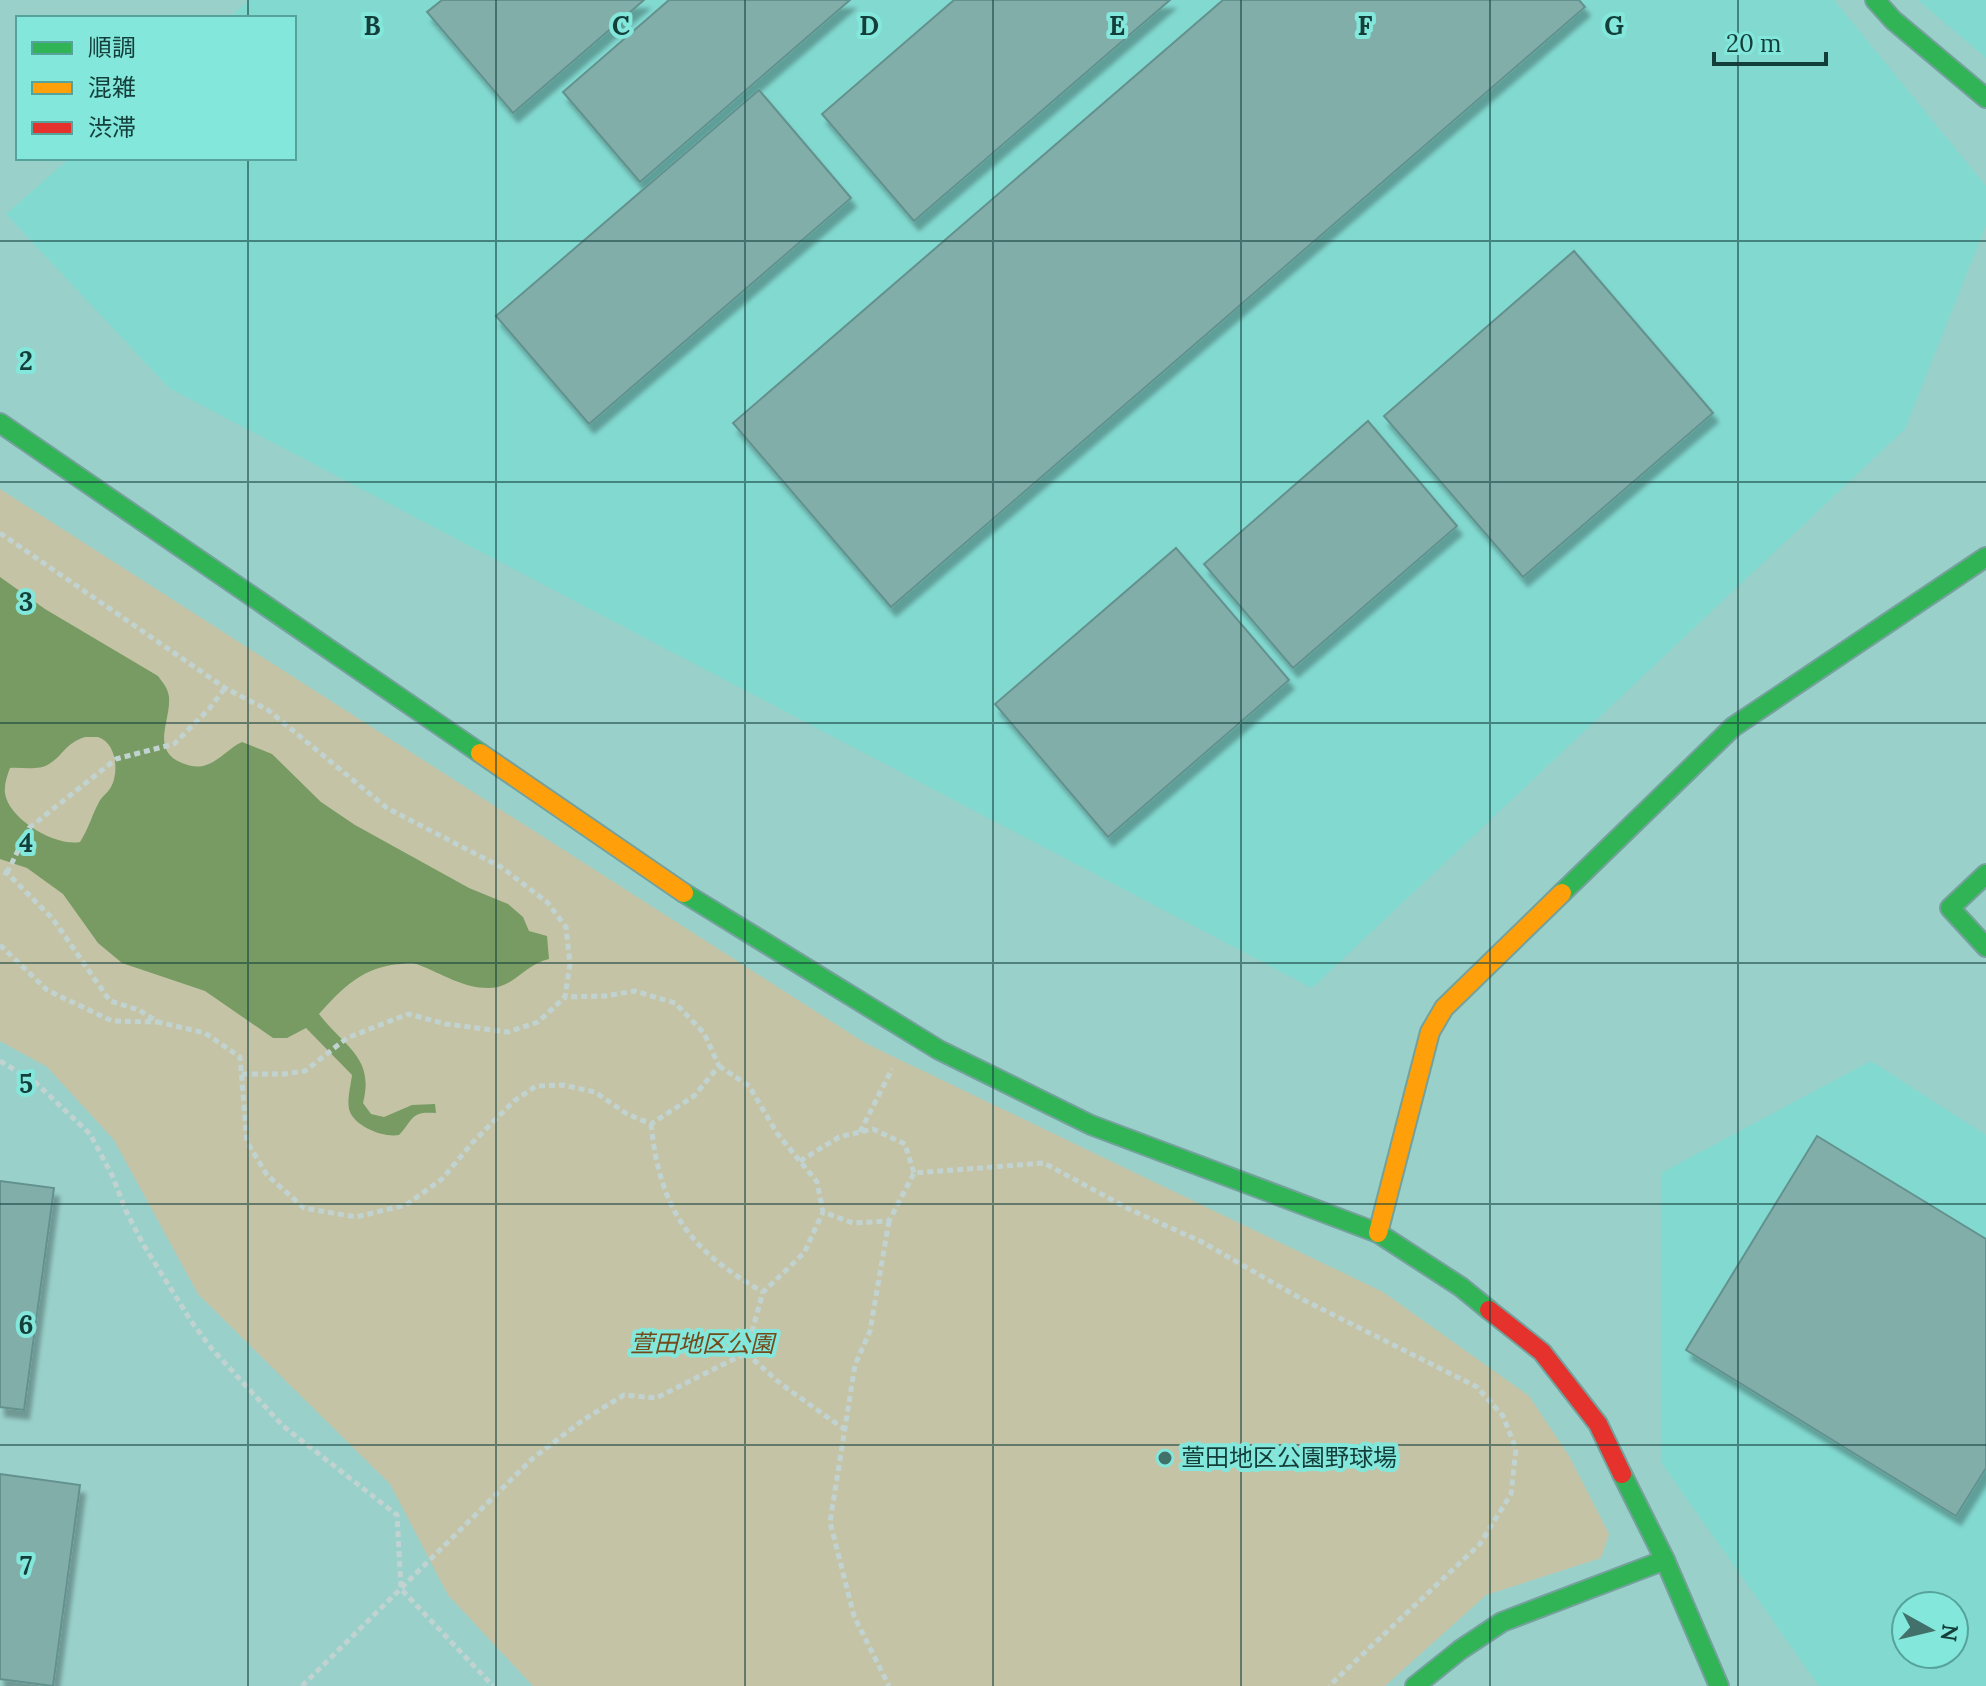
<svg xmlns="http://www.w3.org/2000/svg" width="1986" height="1686" font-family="Lora,'Noto Sans JP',serif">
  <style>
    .built { fill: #82d9d0; fill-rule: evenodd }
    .green { fill: #c5c3a6 }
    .water { fill: #779b62; fill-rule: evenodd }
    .building { fill: #82aeaa; stroke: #63928e; stroke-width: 2; filter: url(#shadow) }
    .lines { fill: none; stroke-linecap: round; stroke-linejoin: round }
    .fast-casing { stroke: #74a19c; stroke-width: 22 }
    .slow-casing { stroke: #74a19c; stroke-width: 22 }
    .jam-casing { stroke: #74a19c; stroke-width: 22 }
    .path { stroke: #c1d3d1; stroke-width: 5; stroke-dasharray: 6 4; stroke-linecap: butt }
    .fast { stroke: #30b455; stroke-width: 18 }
    .slow { stroke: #ff9f0a; stroke-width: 18 }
    .jam { stroke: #e5322d; stroke-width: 18 }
    .grid { fill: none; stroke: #133e3a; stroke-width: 2; stroke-opacity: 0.55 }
    .poi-dot { fill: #42716c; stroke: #83e7db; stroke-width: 3 }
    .labels { text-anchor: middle; stroke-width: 8; stroke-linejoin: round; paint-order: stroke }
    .park-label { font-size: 24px; font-style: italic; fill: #744a1a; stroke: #83e7db }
    .poi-label { font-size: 24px; fill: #133e3a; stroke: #83e7db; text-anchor: start }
    .grid-label { font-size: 26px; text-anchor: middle; font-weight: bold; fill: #133e3a; stroke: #83e7db; stroke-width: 8; stroke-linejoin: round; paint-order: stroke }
  </style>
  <defs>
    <filter id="shadow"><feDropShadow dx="5" dy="9" stdDeviation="2" flood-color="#0004"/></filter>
  </defs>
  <rect width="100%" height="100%" fill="#99d0ca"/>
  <g class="built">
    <polygon points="249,0 1834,0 1986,186 1986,225 1905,429 1312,988 169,388 6,214 70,158 294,158 294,18 229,18"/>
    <polygon points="1918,0 1986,0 1986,58"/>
    <path d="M 1871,1061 L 1986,1135 L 1986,1686 L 1819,1686 L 1661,1462 L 1661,1173 ZM 1906,1606 L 1954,1606 L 1954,1654 L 1906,1654 Z"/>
  </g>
  <polygon class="green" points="0,489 865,1043 1383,1292 1529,1396 1569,1456 1609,1534 1601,1558 1486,1595 1385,1686 533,1686 448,1595 390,1484 198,1294 114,1140 47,1067 0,1041"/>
  <path class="water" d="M 0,577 L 45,609 L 158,676 C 163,683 168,688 169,697 C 171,721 150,750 182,763 C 189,766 198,768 206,765 C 219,761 229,748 242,742 L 272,754 L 321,802 L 355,825 L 469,888 L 508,904 L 523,917 L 529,931 L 547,936 L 549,959 C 525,964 514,988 489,988 C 462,988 443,974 419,965 C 413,962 407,963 401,964 C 364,966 342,988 319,1014 C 344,1047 375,1057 363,1103 L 371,1114 L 384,1117 L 412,1105 L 435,1104 L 436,1113 C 410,1111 414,1119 399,1135 C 383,1138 353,1126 349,1109 C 347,1099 351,1084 352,1075 L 306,1028 L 287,1038 L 273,1038 L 205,991 L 122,963 L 98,943 L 63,894 L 27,868 L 0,859 ZM 85,737 C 86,737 97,737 98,737 C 117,743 119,773 111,787 C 108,793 102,796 99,802 C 92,815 88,830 80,842 C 56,847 8,819 5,793 C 4,785 7,776 10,768 C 22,767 38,771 49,764 C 64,755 64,744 85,737 Z"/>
  <g class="building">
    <polygon points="442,0 644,0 513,113 427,12"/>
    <polygon points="669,0 850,0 640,182 563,92"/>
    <polygon points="954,0 1170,0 914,221 822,114"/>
    <polygon points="1223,0 1579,0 1585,7 891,607 733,423"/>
    <polygon points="759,90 851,198 589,424 496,316"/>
    <polygon points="1574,251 1713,413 1523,577 1384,416"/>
    <polygon points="1368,421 1457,526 1293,668 1204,564"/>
    <polygon points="1176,548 1289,680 1108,837 995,704"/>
    <polygon points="1817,1136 1986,1239 1986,1468 1956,1516 1686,1350"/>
    <polygon points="0,1181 54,1188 24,1410 0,1407"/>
    <polygon points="0,1474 80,1485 53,1686 0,1679"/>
  </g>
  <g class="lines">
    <g class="fast-casing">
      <g id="fast">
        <polyline points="1875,0 1893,20 1986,98"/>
        <polyline points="0,423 480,753"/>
        <polyline points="1986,874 1950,908 1986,947"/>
        <polyline points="684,893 939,1050 1091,1125 1378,1233 1461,1287 1489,1310"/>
        <polyline points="1562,893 1733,727 1986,557"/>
        <polyline points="1622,1474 1665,1560 1719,1686"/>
        <polyline points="1415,1686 1460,1650 1502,1622 1665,1560"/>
      </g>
    </g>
    <g class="slow-casing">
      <g id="slow">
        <polyline points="480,753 684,893"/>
        <polyline points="1378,1233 1430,1032 1444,1008 1562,893"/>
      </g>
    </g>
    <g class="jam-casing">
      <polyline id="jam" points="1489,1310 1542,1352 1598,1424 1622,1474"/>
    </g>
    <g class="path">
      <polyline points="0,533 225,688 268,710 387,808 501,867 547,902 566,927 570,964 565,997 605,996 635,991 675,1003 704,1033 719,1066 694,1096 651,1124 627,1114 595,1092 563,1085 536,1086 514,1101 473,1142 442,1179 406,1205 356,1217 304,1208 267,1175 247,1142 240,1057 205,1033 158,1022 139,1010 110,1001 53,919 7,873 0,871"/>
      <polyline points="7,873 29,828 116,759 174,744 209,709 225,688"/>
      <polyline points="0,945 47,990 112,1021 158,1022"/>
      <polyline points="0,1061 35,1082 90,1134 112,1175 126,1211 143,1244 191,1321 212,1349 283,1426 397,1515 401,1589 493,1686"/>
      <polyline points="719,1066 749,1086 777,1133 817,1182 823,1212 853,1223 889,1221 914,1173 1044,1163 1129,1209 1202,1242 1298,1297 1477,1387 1503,1416 1516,1449 1511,1494 1480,1544 1329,1686"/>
      <polyline points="242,1074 284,1074 305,1071 347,1038 408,1014 446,1024 508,1032 538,1022 565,997"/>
      <path d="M 651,1124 C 660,1210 689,1250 763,1292"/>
      <polyline points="860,1132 892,1069"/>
      <polyline points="800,1161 839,1137 873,1129 905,1144 914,1173"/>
      <polyline points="889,1221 870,1331 855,1365 830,1522 854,1616 889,1686"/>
      <polyline points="746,1353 781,1384 844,1429"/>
      <polyline points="302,1686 532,1459 583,1420 624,1395 656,1398 746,1353 763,1292 804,1253 823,1212"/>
    </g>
    <use href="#fast" class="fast"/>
    <use href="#slow" class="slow"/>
    <use href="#jam" class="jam"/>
  </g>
  <path class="grid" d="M 248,0 L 248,18M 496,0 L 496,1686M 745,0 L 745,1686M 993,0 L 993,1686M 1241,0 L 1241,1686M 1490,0 L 1490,1686M 1738,0 L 1738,1686M 248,158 L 248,1686M 0,241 L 1986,241M 0,482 L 1986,482M 0,723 L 1986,723M 0,963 L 1986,963M 0,1204 L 1986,1204M 0,1445 L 1986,1445"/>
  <circle class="poi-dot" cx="1165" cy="1458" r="8"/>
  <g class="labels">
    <g class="park-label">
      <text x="702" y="1352">萱田地区公園</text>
    </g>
    <g class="poi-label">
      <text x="1181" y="1466">萱田地区公園野球場</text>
    </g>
  </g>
  <g class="grid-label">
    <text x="372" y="35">B</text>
    <text x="621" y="35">C</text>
    <text x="869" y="35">D</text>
    <text x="1117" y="35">E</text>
    <text x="1365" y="35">F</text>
    <text x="1614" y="35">G</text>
    <text x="26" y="370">2</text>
    <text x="26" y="611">3</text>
    <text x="26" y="852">4</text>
    <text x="26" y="1093">5</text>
    <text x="26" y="1334">6</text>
    <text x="26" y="1575">7</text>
  </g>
  <rect x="16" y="16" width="280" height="144" fill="#83e7db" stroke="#56a39b" stroke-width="2"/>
  <rect x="32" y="42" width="40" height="12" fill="#30b455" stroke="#56a39b" stroke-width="2"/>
  <text x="88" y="56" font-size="24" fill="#133e3a">順調</text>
  <rect x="32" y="82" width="40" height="12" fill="#ff9f0a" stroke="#56a39b" stroke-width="2"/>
  <text x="88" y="96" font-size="24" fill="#133e3a">混雑</text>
  <rect x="32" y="122" width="40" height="12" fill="#e5322d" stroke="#56a39b" stroke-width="2"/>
  <text x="88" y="136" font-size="24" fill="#133e3a">渋滞</text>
  <g transform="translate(1930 1630) rotate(98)"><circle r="38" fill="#83e7db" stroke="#56a39b" stroke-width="2"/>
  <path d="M0-6L14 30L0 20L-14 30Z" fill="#42716c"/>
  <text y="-12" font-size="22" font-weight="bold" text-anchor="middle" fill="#133e3a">N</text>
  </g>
  <path d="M1714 52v12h112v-12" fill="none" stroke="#133e3a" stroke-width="4"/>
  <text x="1726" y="52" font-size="24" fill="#133e3a" stroke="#83e7db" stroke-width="6" paint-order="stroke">20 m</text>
</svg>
